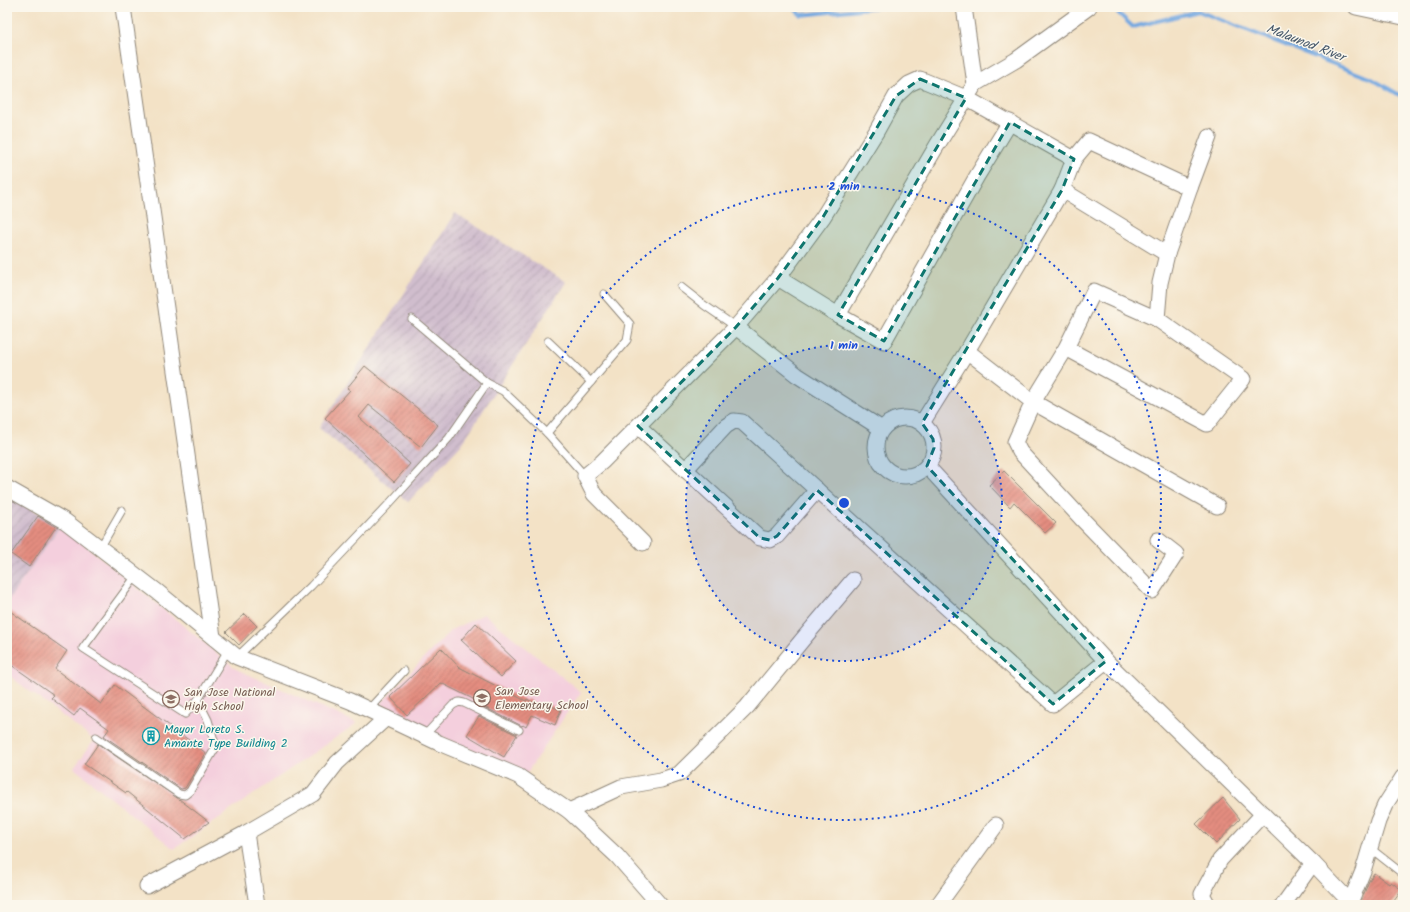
<svg xmlns="http://www.w3.org/2000/svg" width="1410" height="912" font-family="Kalam,sans-serif">
  <style>
    .built { fill: #f4cfdd }
    .industrial { fill: url(#industrial-furrows) }
    .lines { fill: none; stroke-linecap: round; stroke-linejoin: round }
    .stream { stroke: #74a8e0; stroke-width: 4 }
    .building { fill: url(#building-hatch) }
    .lane-casing { stroke: #8f8678; stroke-width: 9 }
    .street-casing { stroke: #8f8678; stroke-width: 17 }
    .lane { stroke: #fff; stroke-width: 7 }
    .street { stroke: #fff; stroke-width: 15 }
    .marked { fill: #0f766e; fill-opacity: 0.2; stroke: #0f766e; stroke-width: 3; stroke-dasharray: 8 5; stroke-linejoin: round }
    .ring { fill: none; stroke: #1d4ed8; stroke-width: 2; stroke-dasharray: 2 4 }
    .labels { text-anchor: middle; stroke-width: 3; stroke-linejoin: round; paint-order: stroke }
    .education-label { font-size: 12px; fill: #785e54; stroke: #fbf7ec; text-anchor: start }
    .culture-label { font-size: 12px; fill: #0d838f; stroke: #fbf7ec; text-anchor: start }
    .water-label { font-size: 13px; font-style: italic; fill: #45576a; stroke: #fbf7ec }
    .centre { fill: #1d4ed8; stroke: #fbf7ec; stroke-width: 2 }
    .ring-label { font-size: 12px; text-anchor: middle; font-weight: bold; fill: #1d4ed8; stroke: #fbf7ec; stroke-width: 3; stroke-linejoin: round; paint-order: stroke }
  </style>
  <defs>
    <pattern id="industrial-furrows" width="10" height="10" patternUnits="userSpaceOnUse"><rect width="10" height="10" fill="#d0bdcd"/><path d="M-1 1l2-2M0 10L10 0M9 11l2-2" fill="none" stroke="#a99aa7"/></pattern>
    <pattern id="building-hatch" width="6" height="6" patternUnits="userSpaceOnUse"><rect width="6" height="6" fill="#e48d80"/><path d="M-1 1l2-2M0 6l6-6M5 7l2-2" fill="none" stroke="#b97369"/></pattern>
  </defs>
  <rect width="100%" height="100%" fill="#fbf7ec"/>
  <filter id="ink" filterUnits="userSpaceOnUse"><feTurbulence type="fractalNoise" baseFrequency=".025" numOctaves="2"/><feDisplacementMap in="SourceGraphic" scale="8" xChannelSelector="R" yChannelSelector="G"/><feConvolveMatrix kernelMatrix="1 2 1 2 8 2 1 2 1" color-interpolation-filters="sRGB"/></filter>
  <filter id="wash" filterUnits="userSpaceOnUse"><feTurbulence type="fractalNoise" baseFrequency=".012" numOctaves="4" result="noise"/><feDisplacementMap in="SourceGraphic" scale="16" xChannelSelector="R" yChannelSelector="G"/><feGaussianBlur stdDeviation="0.9" result="paint"/><feColorMatrix in="noise" values="0 0 0 0 0 0 0 0 0 0 0 0 0 0 0 0 0 1.4 0 .05"/><feComposite in="paint" operator="in"/></filter>
  <g filter="url(#wash)">
    <rect width="100%" height="100%" fill="#f3e2c6"/>
    <g class="built">
      <polygon points="61,525 236,669 357,723 174,849 74,768 94,740 7,674 7,602"/>
      <polygon points="484,614 581,692 526,774 448,740 380,704 451,630"/>
    </g>
    <g class="industrial">
      <polygon points="455,213 566,282 461,445 408,502 319,428"/>
      <polygon points="7,496 61,525 7,602"/>
    </g>
    <g class="lines">
      <g class="stream">
        <polyline points="793,7 801,15 880,7"/>
        <polyline points="1113,8 1133,27 1198,11 1372,79 1403,97"/>
      </g>
    </g>
    <g id="blocks">
      <g class="building">
        <polygon points="365,366 438,425 421,447 369,405 359,417 410,464 394,482 325,418 350,390 347,388"/>
        <polygon points="1004,471 1056,523 1045,533 1014,502 1010,507 989,485"/>
        <polygon points="38,516 56,527 29,567 11,554"/>
        <polygon points="7,609 67,651 55,669 101,704 115,685 206,753 185,788 181,789 104,736 109,729 80,708 74,716 51,698 54,695 7,662"/>
        <polygon points="245,614 257,626 239,645 226,632"/>
        <polygon points="476,623 516,661 501,677 461,640"/>
        <polygon points="441,648 459,667 526,701 527,699 545,709 547,704 561,710 555,725 532,715 526,727 523,725 522,726 484,707 485,705 441,683 407,715 390,697"/>
        <polygon points="479,716 517,735 504,757 467,735"/>
        <polygon points="98,744 179,799 209,822 185,839 127,792 126,793 84,764"/>
        <polygon points="1223,798 1240,819 1216,844 1196,824"/>
        <polygon points="1374,873 1389,884 1391,882 1402,890 1391,905 1367,905 1361,901 1369,881"/>
      </g>
    </g>
  </g>
  <g filter="url(#ink)">
    <use href="#blocks" fill-opacity="0" stroke="#8f8678" stroke-width="1"/>
    <g class="lines">
      <g class="lane-casing">
        <g id="lane">
          <polyline points="681,287 704,305 736,327"/>
          <polyline points="412,319 487,383"/>
          <polyline points="548,341 591,382"/>
          <polyline points="547,433 627,340 630,324 604,294"/>
          <polyline points="100,548 122,510"/>
          <polyline points="136,576 83,648 185,714 198,700 228,650"/>
          <polyline points="237,657 311,586 388,505 449,438 487,383 503,391 547,433 585,476"/>
          <polyline points="368,710 404,671"/>
          <polyline points="424,736 453,705 459,702 464,703 519,730"/>
          <polyline points="96,737 179,794 185,795 190,791 216,747 208,720 198,700"/>
          <polyline points="1394,790 1403,796"/>
          <polyline points="1370,848 1403,874"/>
        </g>
      </g>
      <g class="street-casing">
        <g id="street">
          <polyline points="123,7 213,637"/>
          <polyline points="964,7 975,84"/>
          <polyline points="1356,7 1403,17"/>
          <polyline points="1190,188 1209,137"/>
          <polyline points="1062,190 1167,254"/>
          <polyline points="778,278 838,315 884,341 977,176 1010,122"/>
          <polyline points="838,315 936,147 975,84 1016,60 1089,7"/>
          <polyline points="736,327 797,375 882,429"/>
          <polyline points="1066,348 1207,424 1243,379 1157,319 1094,291 1066,348 1033,402 1015,442 1020,452 1081,518 1152,591 1176,554 1158,540"/>
          <polyline points="967,351 1033,402 1217,506"/>
          <circle cx="905" cy="447" r="29"/>
          <polyline points="922,423 967,351 1062,190 1074,159"/>
          <polyline points="638,426 760,538 770,540 777,536 817,490"/>
          <polyline points="927,466 1106,661 1313,863 1353,905"/>
          <polyline points="685,470 726,426 734,421 742,422 1053,704 1106,661"/>
          <polyline points="7,488 65,521 159,593 237,657 350,701 439,743 518,776 569,811 617,856 660,905"/>
          <polyline points="643,543 594,494 585,476 602,462 736,327 778,278 823,217 876,132 896,96 909,84 920,79 966,98 1074,159 1089,141 1190,188 1167,254 1160,283 1157,319"/>
          <polyline points="569,811 621,787 661,780 679,774 747,707 803,639 853,580"/>
          <polyline points="246,833 257,905"/>
          <polyline points="147,886 246,833 313,794 337,763 386,718"/>
          <polyline points="1350,903 1363,871 1378,821 1385,805 1403,777"/>
          <polyline points="938,905 996,825"/>
          <polyline points="1208,905 1202,894 1220,860 1263,814"/>
          <polyline points="1283,905 1313,863"/>
        </g>
      </g>
      <use href="#lane" class="lane"/>
      <use href="#street" class="street"/>
    </g>
  </g>
  <path class="marked" d="M 920,79 L 966,98 L 838,315 L 884,341 L 1010,122 L 1074,159 L 1062,190 L 922,423 L 933,439 L 934,448 L 927,466 L 1106,661 L 1053,704 L 817,490 L 777,536 L 770,540 L 760,538 L 638,426 L 736,327 L 778,278 L 823,217 L 896,96 Z"/>
  <circle cx="844" cy="503" r="158" fill="#1d4ed8" fill-opacity=".12"/>
  <g class="ring">
    <circle cx="844" cy="503" r="158"/>
    <circle cx="844" cy="503" r="317"/>
  </g>
  <defs>
    <g id="school-ring" transform="scale(0.9)"><circle r="9.5" fill="#fbf7ec" stroke="#8d6e63" stroke-width="1.5"/><path d="M0-5L7-2L0 1L-7-2ZM-4 1L0 2.5L4 1V4Q0 6-4 4Z" fill="#8d6e63"/></g>
    <g id="building-ring" transform="scale(0.9)"><circle r="9.5" fill="#fbf7ec" stroke="#0f9aa8" stroke-width="1.5"/><path d="M-4-6H4V6H1V3H-1V6H-4ZM-2.5-4.3h1.7v1.8h-1.7ZM.8-4.3h1.7v1.8H.8ZM-2.5-1h1.7V.8h-1.7ZM.8-1h1.7V.8H.8Z" fill="#0f9aa8"/></g>
  </defs>
  <g fill-rule="evenodd">
    <use href="#school-ring" x="482" y="698"/>
    <use href="#school-ring" x="171" y="699"/>
    <use href="#building-ring" x="151" y="736"/>
  </g>
  <g class="labels">
    <g class="education-label">
      <text x="495" y="695">San Jose<tspan x="495" dy="14">Elementary School</tspan></text>
      <text x="184" y="696">San Jose National<tspan x="184" dy="14">High School</tspan></text>
    </g>
    <g class="culture-label">
      <text x="164" y="733">Mayor Loreto S.<tspan x="164" dy="14">Amante Type Building 2</tspan></text>
    </g>
    <g class="water-label">
      <text transform="translate(1306 42) rotate(21)" y="5">Malaunod River</text>
    </g>
  </g>
  <circle cx="844" cy="503" r="6" class="centre"/>
  <g class="ring-label">
    <text x="844" y="190">2 min</text>
    <text x="844" y="349">1 min</text>
  </g>
  <rect width="1410" height="912" fill="none" stroke="#fbf7ec" stroke-width="24"/>
</svg>
